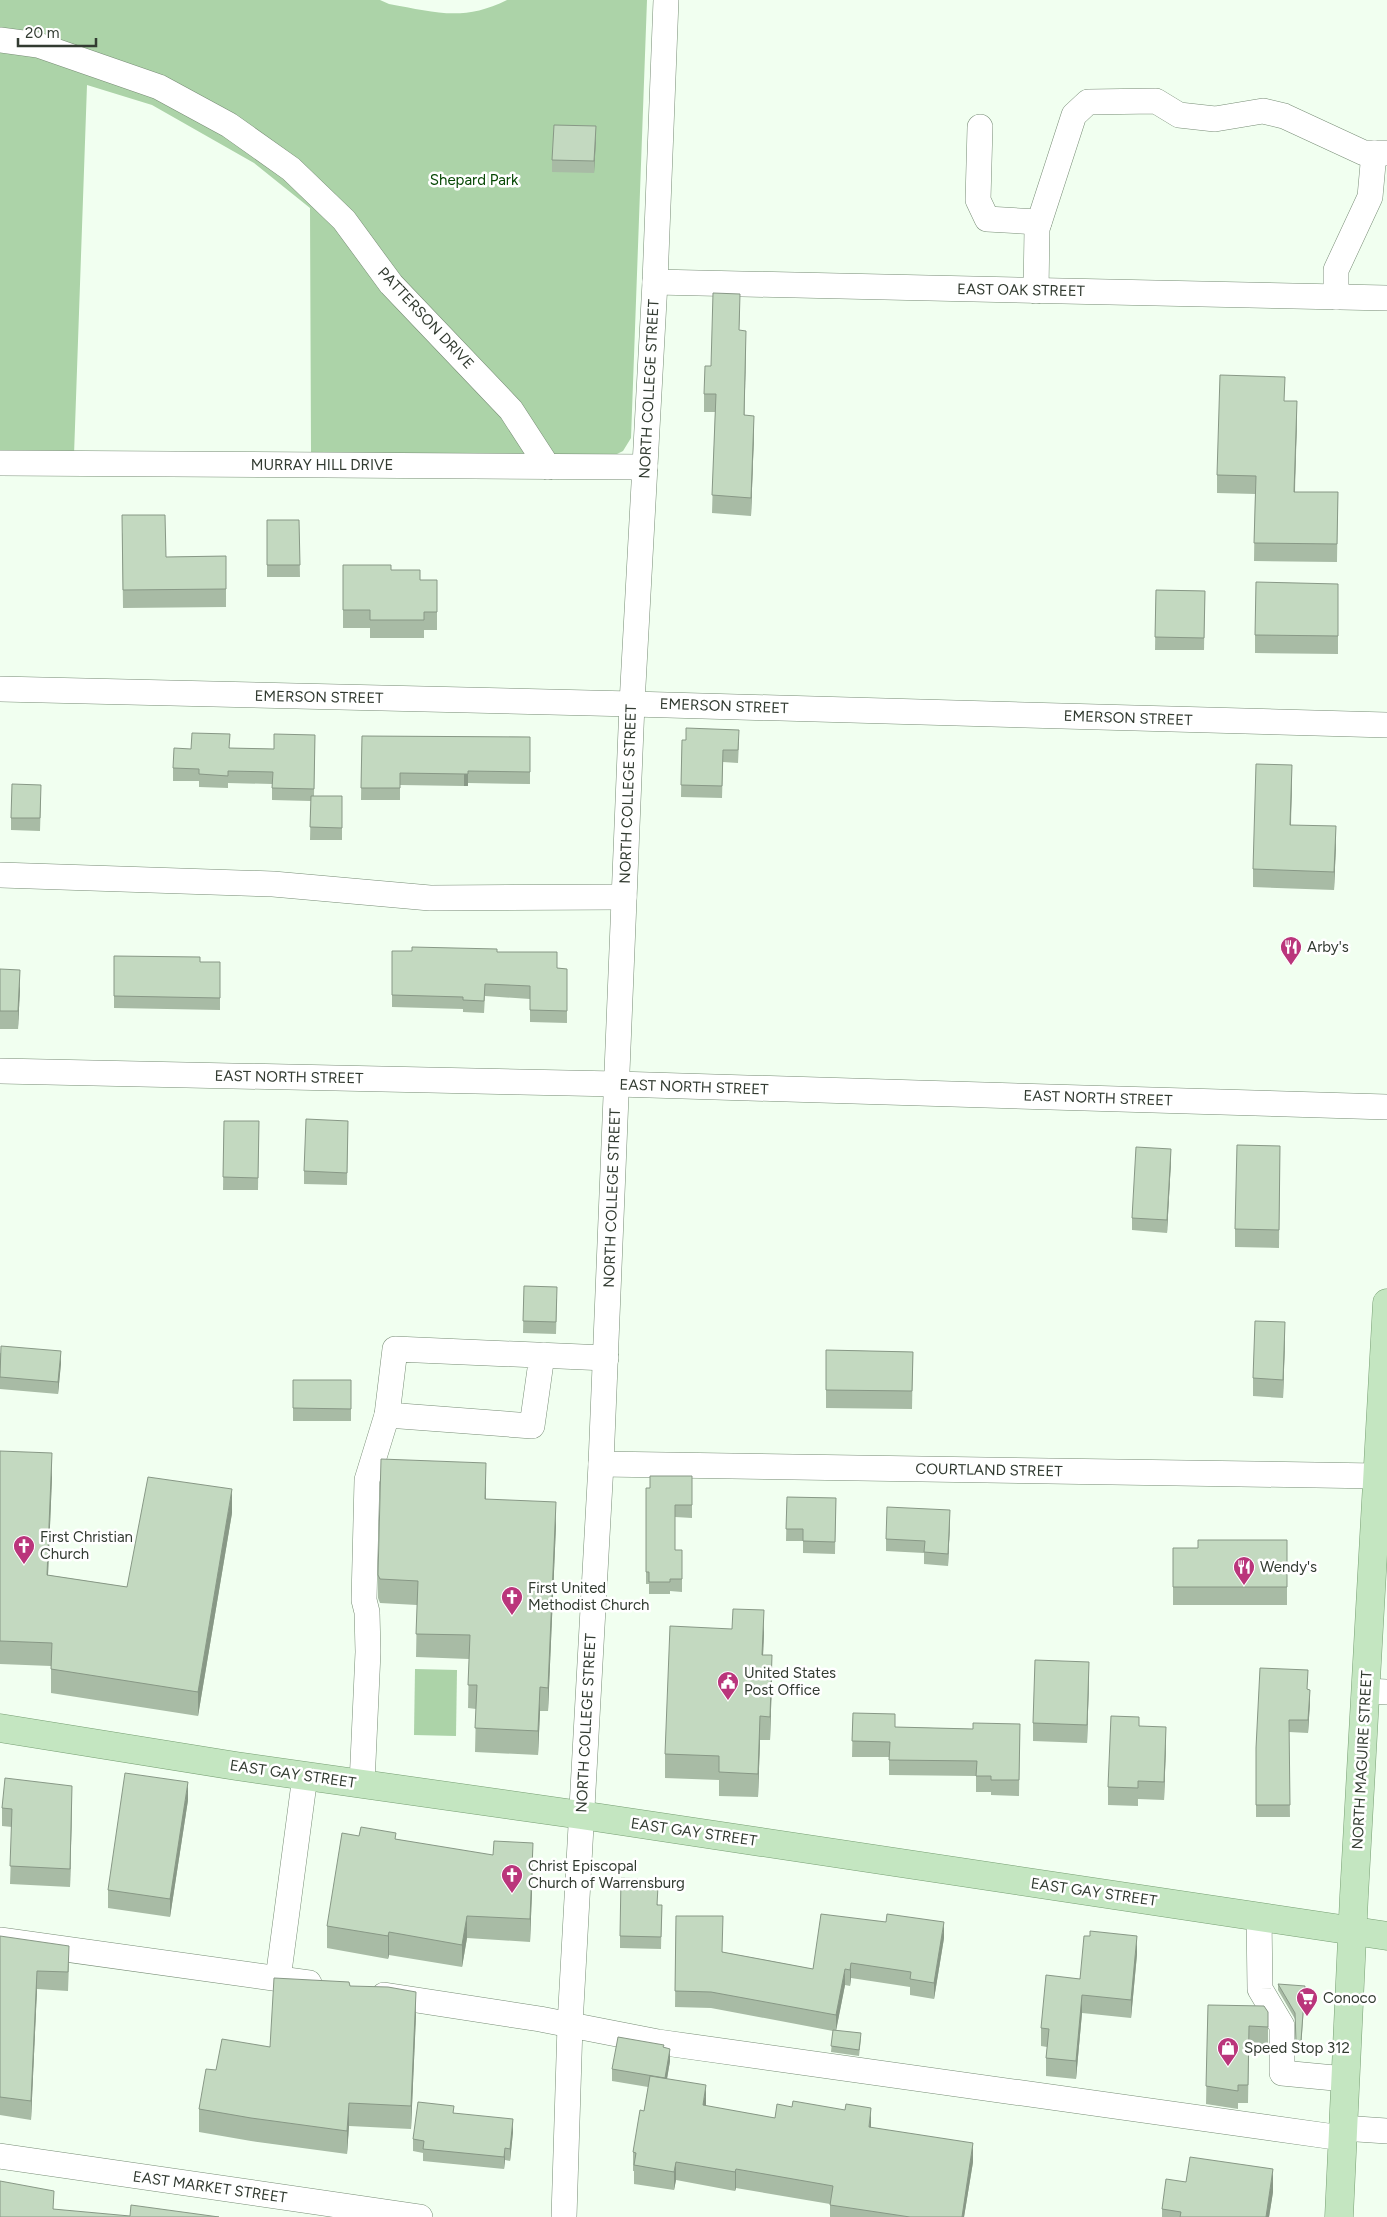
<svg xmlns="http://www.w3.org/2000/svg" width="1387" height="2217" font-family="Figtree,sans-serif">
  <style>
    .green { fill: #acd3a8 }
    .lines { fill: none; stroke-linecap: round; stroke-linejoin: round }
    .minor-casing { stroke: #788d76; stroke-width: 26 }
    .major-casing { stroke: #789f74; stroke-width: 29 }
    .minor { stroke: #fff; stroke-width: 25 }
    .major { stroke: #c4e6c1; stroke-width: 28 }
    .wall { fill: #a8bba5 }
    .shaded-wall { fill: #889886 }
    .building { fill: #c3d9c0; stroke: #889886 }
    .labels { text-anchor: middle; stroke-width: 5; stroke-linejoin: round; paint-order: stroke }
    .park-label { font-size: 15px; fill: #074805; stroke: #fff }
    .street-label { font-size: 15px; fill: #323b31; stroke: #fff }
    .poi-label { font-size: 15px; fill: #323b31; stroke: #fff; text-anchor: start }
  </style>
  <rect width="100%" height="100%" fill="#f1fff0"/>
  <g class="green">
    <path d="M 0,0 L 380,0 L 389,4 C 435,12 463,22 507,0 L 647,0 L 631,438 L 623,451 L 611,457 L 311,454 L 310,208 L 254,163 L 152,105 L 87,85 L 74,455 L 0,454 Z"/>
    <polygon points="415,1669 457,1670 456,1736 414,1735"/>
  </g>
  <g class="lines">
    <g class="minor-casing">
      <g id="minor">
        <polyline points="0,40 38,45 159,87 229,125 291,169 344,220 391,284 511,410 548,467"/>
        <polyline points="980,127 978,200 987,219 1039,222"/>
        <polyline points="655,282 1387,298"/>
        <polyline points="1036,291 1037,229 1074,115 1088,102 1156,101 1179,115 1215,119 1263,111 1284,116 1364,153 1387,153"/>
        <polyline points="1336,297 1336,270 1370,197 1374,153"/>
        <polyline points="0,463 645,467"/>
        <polyline points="0,689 632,704 1387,725"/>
        <polyline points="0,875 273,884 430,898 624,897"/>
        <polyline points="0,1071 617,1084 1387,1107"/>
        <polyline points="542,1355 532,1426 387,1415 395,1349 606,1358"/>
        <polyline points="601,1464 1377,1476"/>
        <polyline points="1366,1691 1387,1692"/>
        <polyline points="362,1784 368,1652 367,1612 364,1600 367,1480 387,1415"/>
        <polyline points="1259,1916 1260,1989 1282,2026 1282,2073 1345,2079"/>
        <polyline points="0,1940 309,1983"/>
        <polyline points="278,1979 305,1776"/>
        <polyline points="384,1995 540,2019 658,2042 1342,2138"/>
        <polyline points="1342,2128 1387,2131"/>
        <polyline points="0,2156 420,2217"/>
        <polyline points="564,2217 570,2025 601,1464 632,704 655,282 666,0"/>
      </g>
    </g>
    <g class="major-casing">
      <g id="major">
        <polyline points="0,1728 236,1766 581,1815 1387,1936"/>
        <polyline points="1339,2217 1354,1896 1387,1303"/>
      </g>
    </g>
    <use href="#minor" class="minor"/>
    <use href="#major" class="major"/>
  </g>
  <g class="wall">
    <polygon points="596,139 594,173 552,172 552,160"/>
    <polygon points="740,312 739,330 746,349 744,415 754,434 751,516 712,513 715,412 704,412 704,394 711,366"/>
    <polygon points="1285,401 1297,419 1295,492 1338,492 1337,562 1254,561 1255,494 1217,493 1217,475"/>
    <polygon points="267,520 299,520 300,577 267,577"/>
    <polygon points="122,533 166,557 226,556 226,607 123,608"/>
    <polygon points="343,565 391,570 420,580 437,580 437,630 424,630 424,638 370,638 370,628 343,628"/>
    <polygon points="1338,584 1338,654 1255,653 1255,635"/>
    <polygon points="1156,590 1205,591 1204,650 1155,650"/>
    <polygon points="315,735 314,796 342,796 342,840 310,840 311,801 272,800 272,784 228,783 228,788 199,787 199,781 173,781 173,768 191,749 230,748 274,749"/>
    <polygon points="362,736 530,737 530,784 468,783 468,786 464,786 400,785 400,800 361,800"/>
    <polygon points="682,740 739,742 738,763 723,762 722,798 681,797"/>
    <polygon points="1292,783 1291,825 1336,844 1334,890 1253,887 1253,869"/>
    <polygon points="41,797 40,831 11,830 11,818"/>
    <polygon points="392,951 497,952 557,968 567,969 567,1023 530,1022 530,999 485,996 484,1013 463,1012 463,1009 392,1007"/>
    <polygon points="114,956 200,962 220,962 220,1010 114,1008"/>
    <polygon points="0,969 20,988 18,1029 0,1029"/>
    <polygon points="224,1121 259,1121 258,1190 223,1190"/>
    <polygon points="348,1121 347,1185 304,1184 304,1171"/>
    <polygon points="1280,1146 1279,1248 1235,1247 1235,1229"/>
    <polygon points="1171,1161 1167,1233 1132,1230 1132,1218"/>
    <polygon points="524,1286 557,1299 556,1334 523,1333"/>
    <polygon points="1285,1340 1283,1398 1253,1396 1253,1378"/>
    <polygon points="826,1350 913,1352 912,1409 826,1408"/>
    <polygon points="0,1353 61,1363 58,1394 0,1389"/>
    <rect x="293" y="1380" width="58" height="41"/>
    <polygon points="0,1451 52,1477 48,1575 127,1587 232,1513 198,1716 51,1693 51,1666 0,1664"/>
    <polygon points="692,1476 692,1518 675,1517 675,1550 682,1550 682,1592 670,1591 670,1594 649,1594 649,1584 646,1584 646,1488 650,1488"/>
    <polygon points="486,1486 486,1499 556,1525 548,1711 540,1711 538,1755 475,1752 476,1709 468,1708 469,1659 416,1657 417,1605 380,1603 378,1598 378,1575"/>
    <polygon points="787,1497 836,1498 835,1554 803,1553 803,1541 786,1541"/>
    <polygon points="950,1522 948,1566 924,1564 924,1553 886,1551 886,1539"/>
    <polygon points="1287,1540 1287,1605 1173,1605 1173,1548 1198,1548"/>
    <polygon points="764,1633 763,1655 772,1679 770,1740 760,1740 758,1797 719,1796 719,1780 665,1778 665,1754"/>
    <polygon points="1089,1680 1087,1743 1033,1741 1033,1723"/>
    <polygon points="1308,1689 1310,1702 1308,1733 1289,1732 1290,1817 1256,1817 1256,1748"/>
    <polygon points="853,1713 895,1727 973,1729 1020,1724 1019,1796 991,1795 991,1792 976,1792 976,1776 889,1775 889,1757 852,1757"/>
    <polygon points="1139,1726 1166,1745 1164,1800 1138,1799 1138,1806 1108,1805 1108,1787"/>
    <polygon points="188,1800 170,1917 108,1908 108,1890"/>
    <polygon points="72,1804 70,1887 10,1884 12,1827 2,1826 2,1808"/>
    <polygon points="359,1836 396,1839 533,1866 530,1942 467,1938 462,1967 389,1955 388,1959 327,1948 327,1926"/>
    <polygon points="644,1885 658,1905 662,1905 661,1949 620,1948 620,1936"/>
    <polygon points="676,1916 723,1952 813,1969 944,1938 934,1999 910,1995 910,1987 851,1978 850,1986 845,1985 836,2030 861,2039 859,2056 831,2052 833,2031 711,2008 675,2007"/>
    <polygon points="0,1936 69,1964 68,1991 37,1989 31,2120 0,2115"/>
    <polygon points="1137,1954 1131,2018 1082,2013 1076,2079 1046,2076 1046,2058 1047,2047 1041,2046 1041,2028 1080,1979"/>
    <polygon points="1278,1984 1305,1992 1301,2048 1296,2047 1295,2019 1278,1990"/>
    <polygon points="1208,2005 1268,2012 1268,2045 1249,2044 1248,2103 1238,2103 1238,2109 1206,2104"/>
    <polygon points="416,2015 411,2129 349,2126 347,2154 251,2141 199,2132 199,2109 216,2070 270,2047"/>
    <polygon points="664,2048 670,2061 667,2079 706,2104 706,2106 775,2118 871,2128 973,2162 964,2217 830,2217 830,2204 736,2188 735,2191 676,2180 674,2190 634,2184 634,2171 633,2171 633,2152 644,2111 648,2087 612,2081 612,2069"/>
    <polygon points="454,2113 513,2132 510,2161 505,2160 504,2169 423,2161 423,2153 413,2151 413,2139"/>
    <polygon points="1186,2182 1273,2192 1269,2217 1162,2217 1162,2209"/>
  </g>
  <g class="shaded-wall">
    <polygon points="596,126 596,139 594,173 594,161"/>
    <polygon points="746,331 746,349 744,433 744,415"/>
    <polygon points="1297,401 1297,419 1294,510 1294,492"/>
    <polygon points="754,416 754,434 751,516 751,498"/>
    <polygon points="1292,765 1292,783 1290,843 1290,825"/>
    <rect x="464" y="774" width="4" height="12"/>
    <polygon points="1336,826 1336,844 1334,890 1334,872"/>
    <polygon points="20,970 20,988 18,1029 18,1011"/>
    <polygon points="1171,1149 1171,1161 1167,1233 1167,1220"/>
    <polygon points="1285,1322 1285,1340 1283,1398 1283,1380"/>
    <polygon points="61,1351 61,1363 58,1394 58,1382"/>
    <polygon points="52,1453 52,1477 47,1599 47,1575"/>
    <polygon points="486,1463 486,1486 485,1523 485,1499"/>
    <polygon points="232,1489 232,1513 198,1716 198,1692"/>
    <polygon points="556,1502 556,1525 548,1711 548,1688"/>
    <polygon points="950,1510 950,1522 948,1566 948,1554"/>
    <polygon points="764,1610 764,1633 762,1678 762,1655"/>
    <polygon points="772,1655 772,1679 770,1740 770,1717"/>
    <polygon points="1089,1662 1089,1680 1087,1743 1087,1725"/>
    <polygon points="540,1687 540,1711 538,1755 538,1731"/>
    <polygon points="1310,1690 1310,1702 1308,1733 1308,1720"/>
    <polygon points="760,1716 760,1740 758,1797 758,1774"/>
    <polygon points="1166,1727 1166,1745 1164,1800 1164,1782"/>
    <polygon points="188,1782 188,1800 170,1917 170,1899"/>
    <polygon points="72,1786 72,1804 70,1887 70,1869"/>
    <polygon points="533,1843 533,1866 530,1942 530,1919"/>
    <polygon points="467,1916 467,1938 462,1967 462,1945"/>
    <polygon points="944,1922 944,1938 934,1999 934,1983"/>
    <polygon points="389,1932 389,1955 388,1959 388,1936"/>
    <polygon points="1137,1936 1137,1954 1131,2018 1131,2000"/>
    <polygon points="851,1963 851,1978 850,1986 850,1970"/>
    <polygon points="845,1969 845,1985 836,2031 836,2015"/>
    <polygon points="37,1971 37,1989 31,2120 31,2101"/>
    <polygon points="416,1992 416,2015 411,2129 411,2106"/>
    <polygon points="1082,1995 1082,2013 1076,2079 1076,2061"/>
    <polygon points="670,2049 670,2061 665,2090 665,2078"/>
    <polygon points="706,2085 706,2104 703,2124 703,2105"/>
    <polygon points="349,2103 349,2126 347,2154 347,2131"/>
    <polygon points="871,2108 871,2127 869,2146 869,2127"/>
    <polygon points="513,2119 513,2132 510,2161 510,2149"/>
    <polygon points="973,2143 973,2162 964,2217 962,2217"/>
    <polygon points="505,2148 505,2160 504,2169 504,2157"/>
    <polygon points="676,2162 676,2180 674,2190 674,2172"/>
    <polygon points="736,2169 736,2188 735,2191 735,2172"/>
    <polygon points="1273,2169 1273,2192 1269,2217 1266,2217"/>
  </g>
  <g class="building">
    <polygon points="554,125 596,126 594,161 552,160"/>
    <polygon points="713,293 740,294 739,330 746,331 744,415 754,416 751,498 712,495 716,394 704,394 705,366 711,366"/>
    <polygon points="1220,375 1285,377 1284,401 1297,401 1294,492 1338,492 1337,544 1254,543 1256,476 1217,475"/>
    <polygon points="122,515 165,515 166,557 226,556 226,589 123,590"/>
    <polygon points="267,520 299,520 300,565 267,565"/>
    <polygon points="343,565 391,565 391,570 420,570 420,580 437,580 437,612 424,612 424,620 370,620 370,610 343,610"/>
    <polygon points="1256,582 1338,584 1338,636 1255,635"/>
    <polygon points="1156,590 1205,591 1204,638 1155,637"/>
    <polygon points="686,728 739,730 738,750 723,750 722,786 681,785 682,740 686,740"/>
    <polygon points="192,733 230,734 229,748 274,749 274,734 315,735 314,789 272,788 273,772 228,771 228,776 199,774 199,769 173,768 174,748 191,749"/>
    <polygon points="362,736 530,737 530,772 468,771 468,774 464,774 400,773 400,788 361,788"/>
    <polygon points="1256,764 1292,765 1290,825 1336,826 1334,872 1253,869"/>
    <polygon points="12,784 41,785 40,818 11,818"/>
    <polygon points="311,796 342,796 342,828 310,827"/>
    <polygon points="412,947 497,949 497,952 557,952 557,968 567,969 567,1011 530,1010 530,986 485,984 484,1001 463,1000 463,997 392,995 392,951 412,951"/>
    <polygon points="114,956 200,957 200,962 220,962 220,998 114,996"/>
    <polygon points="0,969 20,970 18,1011 0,1011"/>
    <polygon points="306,1119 348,1121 347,1173 304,1171"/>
    <polygon points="224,1121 259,1121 258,1178 223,1177"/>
    <polygon points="1237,1145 1280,1146 1279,1230 1235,1229"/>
    <polygon points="1136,1147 1171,1149 1167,1220 1132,1218"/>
    <polygon points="524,1286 557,1287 556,1322 523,1321"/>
    <polygon points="1255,1321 1285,1322 1283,1380 1253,1378"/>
    <polygon points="1,1346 61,1351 58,1382 0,1377"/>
    <polygon points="826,1350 913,1352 912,1391 826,1390"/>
    <polygon points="293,1380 351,1380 351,1409 293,1408"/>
    <polygon points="0,1451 52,1453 47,1575 127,1587 148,1477 232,1489 198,1692 51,1669 52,1643 0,1641"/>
    <polygon points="381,1459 486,1463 485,1499 556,1502 548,1688 540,1687 538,1731 475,1728 477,1685 468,1685 470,1635 416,1634 418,1581 380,1579 378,1575"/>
    <polygon points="650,1476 692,1476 692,1505 675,1505 675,1550 682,1550 682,1579 670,1579 670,1582 649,1582 649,1572 646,1572 646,1488 650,1488"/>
    <polygon points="787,1497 836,1498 835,1542 803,1541 803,1529 786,1529"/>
    <polygon points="887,1507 950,1510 948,1554 924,1552 925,1541 886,1539"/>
    <polygon points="1198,1540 1287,1540 1287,1587 1173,1587 1173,1548 1198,1548"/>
    <polygon points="733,1609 764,1610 762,1655 772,1655 770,1717 760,1716 758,1774 719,1772 719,1756 665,1754 670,1626 732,1629"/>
    <polygon points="1035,1660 1089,1662 1087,1725 1033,1723"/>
    <polygon points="1260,1668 1308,1670 1307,1689 1310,1690 1308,1720 1289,1720 1290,1805 1256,1805 1256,1748"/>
    <polygon points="853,1713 895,1714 895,1727 973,1729 973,1723 1020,1724 1019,1780 991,1780 991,1776 976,1776 977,1761 889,1760 890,1742 852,1741"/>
    <polygon points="1111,1716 1139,1717 1139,1726 1166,1727 1164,1782 1138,1781 1138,1788 1108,1787"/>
    <polygon points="125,1773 188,1782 170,1899 108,1890"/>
    <polygon points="5,1778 72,1786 70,1869 10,1866 12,1809 2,1808"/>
    <polygon points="361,1827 396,1833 395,1839 493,1855 494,1841 533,1843 530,1919 467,1916 462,1945 389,1932 388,1936 327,1926 342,1833 359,1836"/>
    <polygon points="621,1878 644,1879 644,1885 658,1886 657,1905 662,1905 661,1937 620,1936"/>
    <polygon points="821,1914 886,1922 887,1914 944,1922 934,1983 910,1979 911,1972 851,1963 850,1970 845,1969 836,2015 711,1992 675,1991 676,1916 723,1916 722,1952 813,1969"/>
    <polygon points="1090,1931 1137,1936 1131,2000 1082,1995 1076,2061 1046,2058 1049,2029 1041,2028 1046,1975 1080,1979 1084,1936 1090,1936"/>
    <polygon points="0,1936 69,1946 68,1972 37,1971 31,2101 0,2097"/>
    <polygon points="274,1978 349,1982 350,1986 388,1987 416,1992 411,2106 349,2103 347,2131 251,2118 199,2109 206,2069 216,2070 222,2039 270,2047"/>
    <polygon points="1278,1984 1305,1986 1301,2041 1296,2041 1295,2013"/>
    <polygon points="1208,2005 1264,2006 1268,2012 1268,2027 1249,2026 1248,2085 1238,2085 1238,2091 1206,2086"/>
    <polygon points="833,2030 861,2033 859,2050 831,2046"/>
    <polygon points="618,2037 664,2045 663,2047 670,2049 665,2078 612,2069"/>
    <polygon points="650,2076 706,2085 703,2105 775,2118 777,2104 792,2107 793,2101 845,2110 846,2104 871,2108 869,2127 973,2143 962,2217 910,2217 830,2205 833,2186 736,2169 735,2172 676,2162 674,2172 634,2165 636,2153 633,2152 640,2110 644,2111"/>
    <polygon points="418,2102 454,2106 453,2113 513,2119 510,2149 505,2148 504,2157 423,2149 424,2141 413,2139"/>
    <polygon points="1190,2157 1273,2169 1266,2217 1180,2217 1181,2212 1162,2209 1166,2179 1186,2182"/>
    <polygon points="0,2181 54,2191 53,2209 130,2216 131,2205 219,2217 0,2217"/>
  </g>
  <defs>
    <g id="restaurant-pin" transform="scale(1.125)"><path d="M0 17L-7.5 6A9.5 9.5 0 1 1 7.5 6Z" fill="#ba357b" stroke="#fff"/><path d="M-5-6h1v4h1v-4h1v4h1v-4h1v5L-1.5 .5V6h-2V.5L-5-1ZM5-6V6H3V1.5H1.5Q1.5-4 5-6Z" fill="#fff"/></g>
    <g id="church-pin" transform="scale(1.125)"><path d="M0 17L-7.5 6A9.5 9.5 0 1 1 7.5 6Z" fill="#ba357b" stroke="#fff"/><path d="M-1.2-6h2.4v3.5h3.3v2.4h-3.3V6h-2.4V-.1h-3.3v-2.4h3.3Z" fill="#fff"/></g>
    <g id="civic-pin" transform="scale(1.125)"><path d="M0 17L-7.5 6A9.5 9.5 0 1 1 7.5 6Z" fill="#ba357b" stroke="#fff"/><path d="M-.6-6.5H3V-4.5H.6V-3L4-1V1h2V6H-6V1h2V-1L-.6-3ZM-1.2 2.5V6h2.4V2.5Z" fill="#fff"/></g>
    <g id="supermarket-pin" transform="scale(1.125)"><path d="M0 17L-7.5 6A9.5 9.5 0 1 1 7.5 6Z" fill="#ba357b" stroke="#fff"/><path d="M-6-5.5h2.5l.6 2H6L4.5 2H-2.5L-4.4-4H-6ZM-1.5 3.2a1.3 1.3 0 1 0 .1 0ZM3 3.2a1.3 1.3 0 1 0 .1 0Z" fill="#fff"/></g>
    <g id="shop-pin" transform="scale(1.125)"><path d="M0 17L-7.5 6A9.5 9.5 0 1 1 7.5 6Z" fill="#ba357b" stroke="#fff"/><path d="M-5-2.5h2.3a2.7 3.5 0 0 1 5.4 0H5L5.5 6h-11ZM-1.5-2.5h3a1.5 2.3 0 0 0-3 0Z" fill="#fff"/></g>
  </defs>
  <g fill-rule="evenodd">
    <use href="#restaurant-pin" x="1291" y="947"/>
    <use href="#church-pin" x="24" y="1546"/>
    <use href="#restaurant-pin" x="1244" y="1567"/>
    <use href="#church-pin" x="512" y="1597"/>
    <use href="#civic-pin" x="728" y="1682"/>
    <use href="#church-pin" x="512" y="1875"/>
    <use href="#supermarket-pin" x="1307" y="1998"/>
    <use href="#shop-pin" x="1228" y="2048"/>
  </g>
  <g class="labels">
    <g class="park-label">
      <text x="474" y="185">Shepard Park</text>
    </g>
    <g class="street-label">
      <text transform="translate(1021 290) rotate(1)" y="5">EAST OAK STREET</text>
      <text transform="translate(426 318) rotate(47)" y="5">PATTERSON DRIVE</text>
      <text transform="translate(649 389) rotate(-87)" y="5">NORTH COLLEGE STREET</text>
      <text x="322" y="470">MURRAY HILL DRIVE</text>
      <text transform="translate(319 697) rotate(1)" y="5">EMERSON STREET</text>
      <text transform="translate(724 706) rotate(2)" y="5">EMERSON STREET</text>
      <text transform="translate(1128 718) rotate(2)" y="5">EMERSON STREET</text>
      <text transform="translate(628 794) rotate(-88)" y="5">NORTH COLLEGE STREET</text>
      <text transform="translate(289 1077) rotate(1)" y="5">EAST NORTH STREET</text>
      <text transform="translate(694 1087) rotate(2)" y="5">EAST NORTH STREET</text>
      <text transform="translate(1098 1098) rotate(2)" y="5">EAST NORTH STREET</text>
      <text transform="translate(612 1198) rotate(-88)" y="5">NORTH COLLEGE STREET</text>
      <text transform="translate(989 1470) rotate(1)" y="5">COURTLAND STREET</text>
      <text transform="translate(586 1723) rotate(-87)" y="5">NORTH COLLEGE STREET</text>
      <text transform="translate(1362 1760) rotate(-87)" y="5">NORTH MAGUIRE STREET</text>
      <text transform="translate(293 1774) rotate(8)" y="5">EAST GAY STREET</text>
      <text transform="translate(694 1832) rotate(8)" y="5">EAST GAY STREET</text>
      <text transform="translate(1094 1892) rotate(8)" y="5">EAST GAY STREET</text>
      <text transform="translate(210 2187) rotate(8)" y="5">EAST MARKET STREET</text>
    </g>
    <g class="poi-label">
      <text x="1307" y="952">Arby's</text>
      <text x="40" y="1542">First Christian<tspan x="40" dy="17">Church</tspan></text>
      <text x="1260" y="1572">Wendy's</text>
      <text x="528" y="1593">First United<tspan x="528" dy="17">Methodist Church</tspan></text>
      <text x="744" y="1678">United States<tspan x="744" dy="17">Post Office</tspan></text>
      <text x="528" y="1871">Christ Episcopal<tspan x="528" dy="17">Church of Warrensburg</tspan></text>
      <text x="1323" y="2003">Conoco</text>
      <text x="1244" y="2053">Speed Stop 312</text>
    </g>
  </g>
  <path d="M18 38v8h78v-8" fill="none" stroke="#323b31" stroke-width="2.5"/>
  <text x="25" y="38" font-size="15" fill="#323b31" stroke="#ffffff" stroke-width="4" paint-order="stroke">20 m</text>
</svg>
